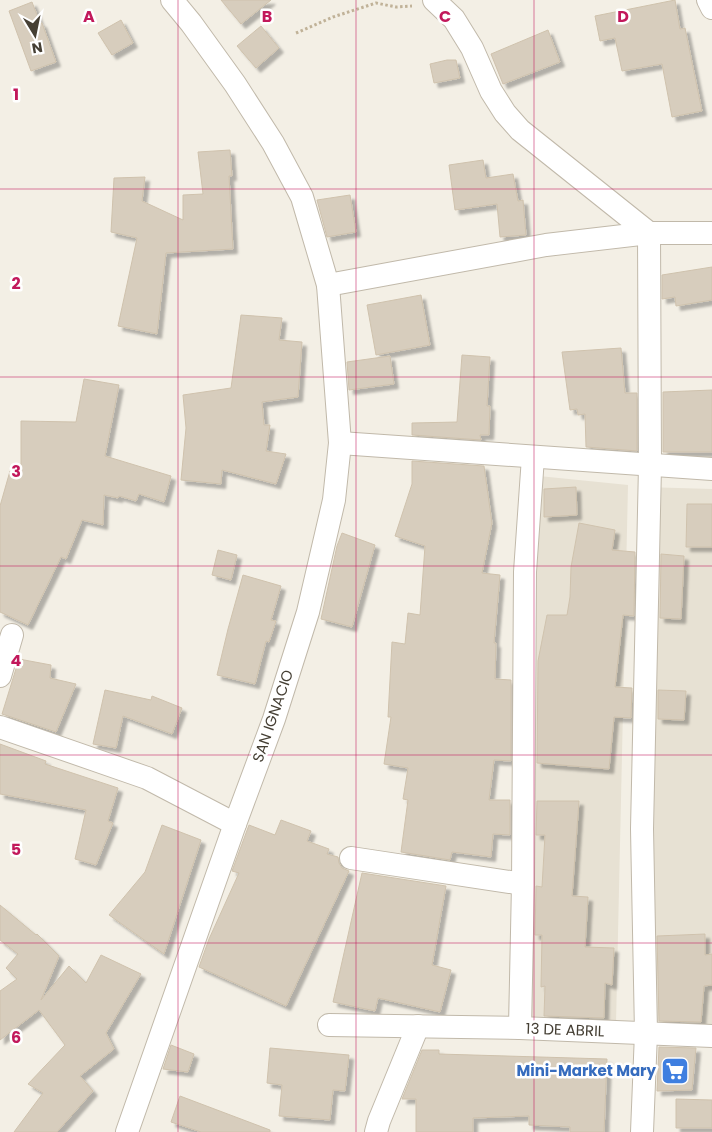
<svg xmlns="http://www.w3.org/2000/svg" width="712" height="1132" font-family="Poppins,sans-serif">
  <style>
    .residential { fill: #e7e1d3 }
    .building { fill: #d7cdbd; stroke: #cfc2ad; filter: url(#shadow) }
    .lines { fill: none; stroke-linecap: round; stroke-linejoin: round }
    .street-casing { stroke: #c1b9aa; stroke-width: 24 }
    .path { stroke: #c0b298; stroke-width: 3; stroke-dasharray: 2.5 2.5; stroke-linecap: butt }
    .street { stroke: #fff; stroke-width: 22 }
    .grid { fill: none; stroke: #c2185b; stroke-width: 1; stroke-opacity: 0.55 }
    .labels { text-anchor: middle; stroke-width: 5; stroke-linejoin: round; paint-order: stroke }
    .street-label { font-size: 15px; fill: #453f34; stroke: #fff }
    .shop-label { font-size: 15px; font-weight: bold; fill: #366cbe; stroke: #fff; text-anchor: end }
    .grid-label { font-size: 16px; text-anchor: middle; font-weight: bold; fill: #c2185b; stroke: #fff; stroke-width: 5; stroke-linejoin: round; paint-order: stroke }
  </style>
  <defs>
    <filter id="shadow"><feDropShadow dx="4.5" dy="4.5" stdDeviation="1" flood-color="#0004"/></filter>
  </defs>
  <rect width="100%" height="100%" fill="#f3efe5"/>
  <g class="residential">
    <polygon points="529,475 628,485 616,1024 508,1024 519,633"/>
    <polygon points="644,487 712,489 712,1028 635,1024"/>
  </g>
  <g class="building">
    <polygon points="221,0 271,0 241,24"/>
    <polygon points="675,0 680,29 685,28 702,111 672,117 662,64 622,71 615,38 600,41 595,16"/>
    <polygon points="32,2 40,23 42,23 56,62 31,71 9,11"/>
    <polygon points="121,20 133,43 112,55 98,33"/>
    <polygon points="261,26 279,48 256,68 237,46"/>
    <polygon points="548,30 560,62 503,84 491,54"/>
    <polygon points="447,60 456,60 460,78 434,83 430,64"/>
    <polygon points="230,150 232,176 229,176 233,249 166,253 157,334 118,326 137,238 111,232 114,178 145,177 142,201 183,220 183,195 203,194 198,152"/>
    <polygon points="483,160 486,178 513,174 518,201 523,200 526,235 500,237 497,204 455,210 449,165"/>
    <polygon points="350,195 356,232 327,237 317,200"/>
    <polygon points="712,267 712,300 676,306 675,297 662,299 662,275"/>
    <polygon points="421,295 430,345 376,355 367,305"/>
    <polygon points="241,315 282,318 279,340 302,342 298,397 262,402 264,425 270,425 266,451 286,454 276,484 222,470 221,484 181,480 186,428 183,395 231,388"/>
    <polygon points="621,348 625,393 637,393 637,451 586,447 585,414 578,415 577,409 570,410 562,352"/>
    <polygon points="462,355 490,357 487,406 490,406 489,435 480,435 481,440 412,435 412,423 457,422"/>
    <polygon points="390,356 394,384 349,390 347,362"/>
    <polygon points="84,379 119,385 105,456 171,476 164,502 139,494 136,501 119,496 118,498 104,495 103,525 82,520 66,559 61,557 28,625 0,612 0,506 10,471 21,475 21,421 76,422"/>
    <polygon points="712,390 712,452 663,452 663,392"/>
    <polygon points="412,461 484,466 492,523 482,573 500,575 494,643 496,643 495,679 511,680 511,761 494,760 489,800 510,800 510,835 493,834 491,857 452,852 450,860 401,852 408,800 403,799 408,768 384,764 391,717 388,717 392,642 405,644 408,613 420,615 425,546 395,536 412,484"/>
    <polygon points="576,487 577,515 544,517 544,489"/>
    <polygon points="687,504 712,504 712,547 686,547"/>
    <polygon points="579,523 615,530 612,550 635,552 634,616 623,615 615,687 632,688 631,718 614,717 609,769 537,763 538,661 547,615 567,615 570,597 571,567"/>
    <polygon points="342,533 375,545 352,627 321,619 337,546"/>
    <polygon points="218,550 237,555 231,580 212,575"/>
    <polygon points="661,554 684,556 681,619 660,618"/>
    <polygon points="243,575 281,586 271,620 276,621 269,642 266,641 255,684 217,675 228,629"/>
    <polygon points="19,659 51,665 50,678 76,684 56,732 2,714"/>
    <polygon points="105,690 151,700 152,696 182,708 172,734 123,716 116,748 93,744"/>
    <polygon points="658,690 686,691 684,720 658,719"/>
    <polygon points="0,744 46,761 45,764 118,788 108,821 113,823 96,865 75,859 86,810 0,794"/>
    <polygon points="537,801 579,801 572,896 588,897 585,947 614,948 612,985 605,983 604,1018 544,1016 545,986 541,987 542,935 535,935 536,886 542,887 545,835 536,835"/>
    <polygon points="281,820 311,831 307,841 329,849 327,854 338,857 339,863 342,868 349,871 286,1006 199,967 209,939 239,873 232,871 249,825 275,835"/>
    <polygon points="162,825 201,840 164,954 109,915 145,872"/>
    <polygon points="362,873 446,886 432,965 451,970 440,1012 378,998 375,1011 333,1002"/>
    <polygon points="0,905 36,935 37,934 59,956 41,1000 69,966 86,983 101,955 141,974 106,1033 114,1049 80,1076 93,1091 57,1132 14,1132 43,1093 28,1084 65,1045 39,1010 0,1040 0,991 17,979 6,968 18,954 0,940"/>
    <polygon points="705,934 705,955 712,954 712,985 704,986 701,1022 659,1021 657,936"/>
    <polygon points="171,1045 194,1054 188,1072 163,1069"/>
    <polygon points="659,1047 696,1048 692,1090 657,1091"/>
    <polygon points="270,1048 349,1055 345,1091 333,1090 330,1120 279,1116 282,1085 267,1083"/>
    <polygon points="422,1050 439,1050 439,1054 607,1059 604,1132 570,1132 570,1127 529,1125 529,1116 473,1118 473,1132 416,1132 416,1099 402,1099"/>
    <polygon points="180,1096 270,1130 270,1132 201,1132 171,1122"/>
    <polygon points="676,1099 712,1100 712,1128 676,1128"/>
  </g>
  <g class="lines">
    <g class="street-casing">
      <g id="street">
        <polyline points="434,0 454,19 472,48 491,91 505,113 520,130 649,233"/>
        <polyline points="708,0 712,8"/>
        <polyline points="328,285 546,245 649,233 712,233"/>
        <polyline points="340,443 712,469"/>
        <polyline points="0,676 12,635"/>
        <polyline points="0,727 147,778 235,824"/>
        <polyline points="351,858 523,884"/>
        <polyline points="329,1025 520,1028 712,1036"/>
        <polyline points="520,1028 523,884 525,572 533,457"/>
        <polyline points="127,1132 235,824 274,719 308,612 334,500 340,443 328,285 302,197 273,143 235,84 191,23 172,0"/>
        <polyline points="376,1132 379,1121 418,1026"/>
        <polyline points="642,1132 646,1033 642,829 650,466 649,233"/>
      </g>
    </g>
    <polyline class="path" points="296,33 333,17 376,3 396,7 412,6"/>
    <use href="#street" class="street"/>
  </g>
  <path class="grid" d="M 178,0 L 178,1132M 356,0 L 356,1132M 534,0 L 534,1132M 0,189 L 712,189M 0,377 L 712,377M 0,566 L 712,566M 0,755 L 712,755M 0,943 L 712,943"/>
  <defs>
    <g id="supermarket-square" transform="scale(1.4375)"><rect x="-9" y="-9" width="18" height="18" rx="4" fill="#3f7fe0" stroke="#fff"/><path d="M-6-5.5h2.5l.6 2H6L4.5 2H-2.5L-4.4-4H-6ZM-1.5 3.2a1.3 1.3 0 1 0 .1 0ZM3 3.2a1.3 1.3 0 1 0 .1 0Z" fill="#fff"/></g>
  </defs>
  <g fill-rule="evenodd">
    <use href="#supermarket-square" x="675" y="1071"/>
  </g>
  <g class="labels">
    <g class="street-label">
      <text transform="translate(273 716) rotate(-71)" y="5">SAN IGNACIO</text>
      <text transform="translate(565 1030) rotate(2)" y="5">13 DE ABRIL</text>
    </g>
    <g class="shop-label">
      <text x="656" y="1076">Mini-Market Mary</text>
    </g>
  </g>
  <g class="grid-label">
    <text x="89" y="22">A</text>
    <text x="267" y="22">B</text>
    <text x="445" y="22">C</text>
    <text x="623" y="22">D</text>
    <text x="16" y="100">1</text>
    <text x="16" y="289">2</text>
    <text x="16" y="477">3</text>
    <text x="16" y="666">4</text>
    <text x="16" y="855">5</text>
    <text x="16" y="1043">6</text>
  </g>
  <g transform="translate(35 35) rotate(170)" stroke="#ffffff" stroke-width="4" paint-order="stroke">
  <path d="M0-4L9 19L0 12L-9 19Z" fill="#453f34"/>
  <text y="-8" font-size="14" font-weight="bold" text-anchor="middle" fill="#453f34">N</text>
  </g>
</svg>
